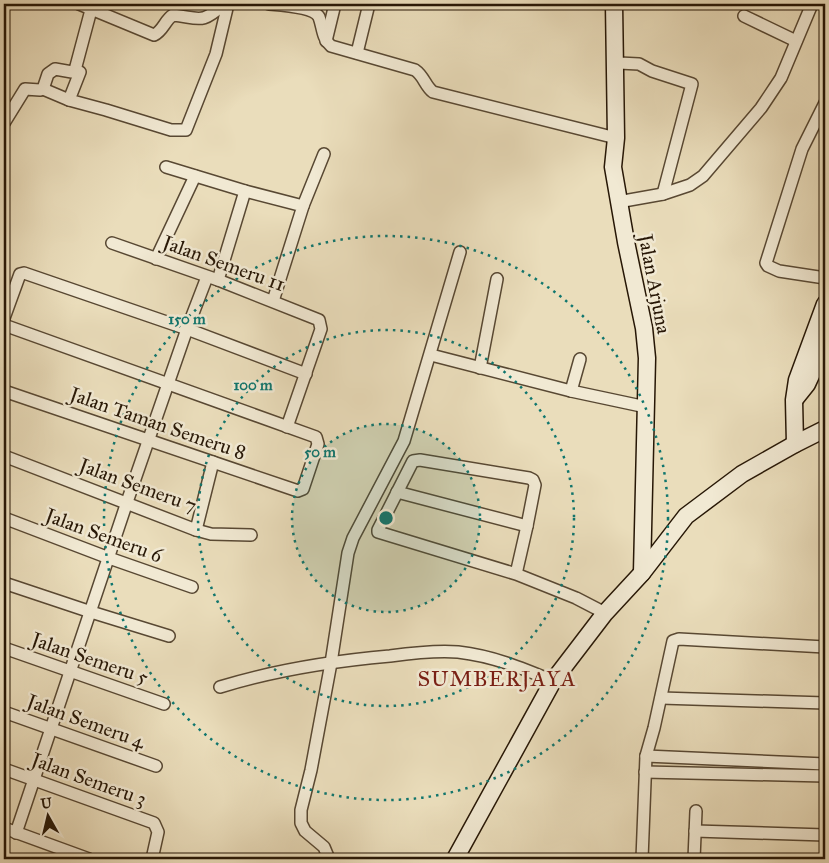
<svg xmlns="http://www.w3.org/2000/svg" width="829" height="863" font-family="'IM FELL Great Primer',serif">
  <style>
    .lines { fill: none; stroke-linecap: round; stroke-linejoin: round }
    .street-casing { stroke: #584833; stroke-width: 14 }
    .secondary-casing { stroke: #271706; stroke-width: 19 }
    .street { stroke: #f1e9d3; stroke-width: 11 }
    .secondary { stroke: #f1e9d3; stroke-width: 16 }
    .ring { fill: none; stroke: #0f766e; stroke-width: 2.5; stroke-dasharray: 2.5 5 }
    .labels { text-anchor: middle; stroke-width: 5; stroke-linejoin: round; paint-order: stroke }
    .street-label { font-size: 20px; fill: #271706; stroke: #f1e9d3 }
    .quarter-label { font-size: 22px; letter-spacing: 1px; fill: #7a1f14; stroke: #f1e9d3 }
    .centre { fill: #0f766e; stroke: #f1e9d3; stroke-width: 2.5 }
    .ring-label { font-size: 15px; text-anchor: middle; font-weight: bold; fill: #0f766e; stroke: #f1e9d3; stroke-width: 5; stroke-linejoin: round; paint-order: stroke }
  </style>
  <rect width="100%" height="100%" fill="#eaddbb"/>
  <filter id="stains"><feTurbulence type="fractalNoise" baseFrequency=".004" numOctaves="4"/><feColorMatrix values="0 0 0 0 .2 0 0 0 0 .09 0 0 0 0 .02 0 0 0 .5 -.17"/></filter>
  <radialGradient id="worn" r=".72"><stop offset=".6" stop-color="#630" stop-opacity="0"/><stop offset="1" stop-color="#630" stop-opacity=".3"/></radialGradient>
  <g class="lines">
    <g class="street-casing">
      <g id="street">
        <path d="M 79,4 L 154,35 C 163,31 165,20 173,15 C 200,18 201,25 224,4"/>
        <path d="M 269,4 C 280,5 314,7 319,17 C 323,28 322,38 331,46 L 415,70 C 424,76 425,86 433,92 L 616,138"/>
        <polyline points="744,16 796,41"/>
        <polyline points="326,41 335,4"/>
        <polyline points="357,53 369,4"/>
        <polyline points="614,61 619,63 639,64 652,71 692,84 663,194"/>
        <polyline points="75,70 80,72 69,100 106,110 171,130 186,130 216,54 228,4"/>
        <polyline points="43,89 69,100"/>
        <polyline points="825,103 802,149 766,263 768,266 779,271 825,278"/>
        <polyline points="4,123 25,89 40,90 43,89 48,74 55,69 72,72 75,70 91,10"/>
        <polyline points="166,167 245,191 303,206 273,301"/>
        <polyline points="618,202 663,194 690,185 703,176 761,108 781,78 812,4"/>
        <polyline points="303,206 324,154"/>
        <polyline points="112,243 218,280 319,320 321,329 287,427"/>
        <polyline points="156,259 195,176"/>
        <polyline points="218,280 245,191"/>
        <polyline points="4,318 20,274 24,273 187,329 306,374"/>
        <polyline points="4,325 316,437 318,444 303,489 298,491 4,391"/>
        <polyline points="431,355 571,391 646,407"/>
        <polyline points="480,368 497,279"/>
        <polyline points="571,391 580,359"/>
        <polyline points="4,456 196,530 213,462"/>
        <polyline points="397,492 527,526"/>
        <polyline points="4,518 109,558 192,587"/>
        <polyline points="196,530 211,534 251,535"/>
        <polyline points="516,574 527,526 535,485 533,480 529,478 420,460 413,461 378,530 378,532 516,574 576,598 605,613"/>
        <polyline points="4,583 91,612 169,636"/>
        <polyline points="4,648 164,704"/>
        <path d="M 220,687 C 275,670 333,661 390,656 C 412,653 436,650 458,652 C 493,656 522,668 553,681"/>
        <polyline points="661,698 825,703"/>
        <polyline points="4,712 156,766"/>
        <polyline points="646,756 825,764"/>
        <polyline points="4,769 154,823 158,832 152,859"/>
        <polyline points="645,772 825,776"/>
        <polyline points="4,828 89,859"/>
        <polyline points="695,831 825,835"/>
        <polyline points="16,833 127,502 187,329 207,277"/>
        <polyline points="329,859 324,847 305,831 301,823 301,810 311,770 331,663 348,553 353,538 404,441 460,252"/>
        <polyline points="642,859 646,756 654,728 673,641 679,639 825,647"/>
        <polyline points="694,859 696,811"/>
      </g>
    </g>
    <g class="secondary-casing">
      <g id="secondary">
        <polyline points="614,4 616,138 613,167 626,242 644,328 647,358 642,573"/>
        <polyline points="795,399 807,384 825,345"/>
        <polyline points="795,444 794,400 797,380 825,304"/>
        <polyline points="455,859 553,681 605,613 642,573 686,516 742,474 795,444 825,429"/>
      </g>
    </g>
    <use href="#street" class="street"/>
    <use href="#secondary" class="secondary"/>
  </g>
  <circle cx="386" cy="518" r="94" fill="#0f766e" fill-opacity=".12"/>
  <g class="ring">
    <circle cx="386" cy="518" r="94"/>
    <circle cx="386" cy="518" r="188"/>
    <circle cx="386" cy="518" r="282"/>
  </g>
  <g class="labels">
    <g class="street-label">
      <text transform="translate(224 263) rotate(20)" y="7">Jalan Semeru 11</text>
      <text transform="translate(655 284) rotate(79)" y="7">Jalan Arjuna</text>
      <text transform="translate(158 423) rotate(19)" y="7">Jalan Taman Semeru 8</text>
      <text transform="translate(138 485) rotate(20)" y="7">Jalan Semeru 7</text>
      <text transform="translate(104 535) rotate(20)" y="7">Jalan Semeru 6</text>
      <text transform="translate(90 658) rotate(19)" y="7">Jalan Semeru 5</text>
      <text transform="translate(86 721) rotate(20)" y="7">Jalan Semeru 4</text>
      <text transform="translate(89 779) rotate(20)" y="7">Jalan Semeru 3</text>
    </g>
    <g class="quarter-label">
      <text x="497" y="686">SUMBERJAYA</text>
    </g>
  </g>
  <circle cx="386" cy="518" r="8" class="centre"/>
  <g class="ring-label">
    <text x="187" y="324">150 m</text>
    <text x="253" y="390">100 m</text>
    <text x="320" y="457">50 m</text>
  </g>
  <rect width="829" height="863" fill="none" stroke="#eaddbb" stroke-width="20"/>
  <rect x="5" y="5" width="819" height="853" fill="none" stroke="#271706" stroke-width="2.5"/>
  <rect x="10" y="10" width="809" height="843" fill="none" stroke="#271706"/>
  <g transform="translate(48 816) rotate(352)" stroke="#f1e9d3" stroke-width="4" paint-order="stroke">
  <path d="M0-4L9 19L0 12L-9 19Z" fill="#271706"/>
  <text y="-8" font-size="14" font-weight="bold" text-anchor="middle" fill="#271706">U</text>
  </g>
  <rect width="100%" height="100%" filter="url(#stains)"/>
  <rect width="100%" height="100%" fill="url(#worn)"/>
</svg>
